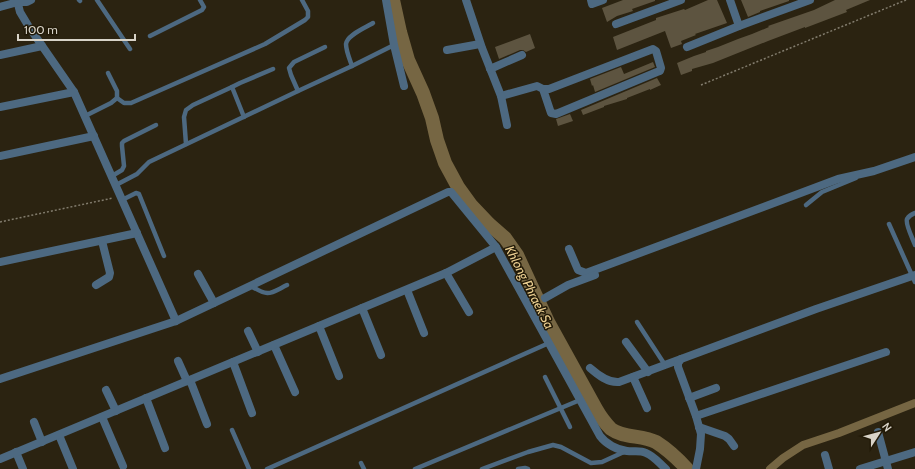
<svg xmlns="http://www.w3.org/2000/svg" width="915" height="469" font-family="Cabin,sans-serif">
  <style>
    .lines { fill: none; stroke-linecap: round; stroke-linejoin: round }
    .canal { stroke: #766643; stroke-width: 8 }
    .river { stroke: #766643; stroke-width: 14 }
    .building { fill: #5d5440 }
    .path { stroke: #827c6d; stroke-width: 1.5; stroke-dasharray: 2 2; stroke-linecap: butt }
    .lane { stroke: #4d6981; stroke-width: 4.5 }
    .street { stroke: #4d6981; stroke-width: 8 }
    .labels { text-anchor: middle; stroke-width: 3; stroke-linejoin: round; paint-order: stroke }
    .water-label { font-size: 13px; font-style: italic; fill: #eace91; stroke: #221a08 }
  </style>
  <rect width="100%" height="100%" fill="#2b2311"/>
  <g class="lines">
    <polyline class="canal" points="770,469 783,458 803,445 839,433 915,403"/>
    <path class="river" d="M 393,0 L 400,32 L 408,60 L 423,93 L 432,118 L 437,140 L 445,163 L 458,187 L 471,205 L 489,224 L 505,238 L 517,255 L 548,322 L 596,409 C 600,416 605,423 611,429 C 623,438 643,435 656,442 C 667,449 678,459 687,469"/>
  </g>
  <g class="building">
    <polygon points="623,0 655,0 655,1 632,9 633,11 617,16 607,22 602,8"/>
    <polygon points="708,0 717,0 727,23 695,34 696,35 681,41 682,44 671,48 665,31 617,50 613,37 656,20 656,18 684,9 685,10"/>
    <polygon points="741,0 789,0 789,1 760,11 760,12 748,17"/>
    <polygon points="835,0 870,0 846,10 847,12 805,28 805,27 768,41 713,63 692,69 692,71 681,75 677,63 694,56 706,52 706,51 718,47 738,39 752,34 769,27 768,26 814,10"/>
    <polygon points="530,34 535,48 526,52 523,50 520,50 499,59 495,47"/>
    <polygon points="653,62 655,67 595,92 593,85 592,86 590,79 621,67 624,74"/>
    <polygon points="657,78 661,85 650,90 650,89 627,98 627,99 604,106 604,107 583,115 581,110"/>
    <polygon points="570,114 573,121 558,126 556,119"/>
  </g>
  <g class="lines">
    <g class="path">
      <polyline points="701,85 906,0"/>
      <polyline points="0,222 113,198"/>
    </g>
    <g class="lane">
      <polyline points="79,0 80,1"/>
      <polyline points="97,0 130,49"/>
      <polyline points="150,36 202,10 204,7 200,0"/>
      <path d="M 352,66 C 350,60 346,51 346,44 C 347,35 365,28 373,23"/>
      <polyline points="298,91 291,75 289,68 294,62 325,47"/>
      <polyline points="117,98 124,103 131,103 265,44 305,20 308,17 308,11 302,0"/>
      <polyline points="85,116 111,103 117,98 117,91 108,73"/>
      <polyline points="244,117 232,87 240,83 273,69"/>
      <polyline points="186,144 184,117 186,110 193,105 232,87"/>
      <polyline points="112,176 122,170 124,166 122,146 122,143 124,141 156,125"/>
      <polyline points="116,185 137,174 149,162 298,91 352,66 394,45"/>
      <polyline points="122,200 136,193 139,194 164,256"/>
      <polyline points="806,205 822,192 856,178"/>
      <path d="M 915,213 C 912,214 909,216 907,219 C 905,224 913,239 915,245"/>
      <polyline points="889,224 915,282"/>
      <path d="M 251,286 C 269,297 269,294 287,285"/>
      <polyline points="637,322 665,365"/>
      <polyline points="545,377 570,427"/>
      <polyline points="232,430 249,469"/>
      <polyline points="361,463 364,469"/>
      <polyline points="267,469 549,343"/>
      <polyline points="415,469 580,400"/>
      <polyline points="482,469 528,452 553,445 561,447 591,463 602,462 626,451"/>
      <polyline points="518,469 525,468 528,469"/>
    </g>
    <g class="street">
      <polyline points="17,0 20,12 29,27 74,92 176,321"/>
      <polyline points="386,0 394,45 404,86"/>
      <polyline points="466,0 482,48 501,96 537,86 543,89 549,89 653,49 656,51 661,68 660,71 657,72 556,114 551,113 543,89"/>
      <polyline points="591,0 592,4 603,0"/>
      <polyline points="730,0 739,26"/>
      <polyline points="0,7 18,2 27,2 31,0"/>
      <polyline points="616,24 681,0"/>
      <polyline points="687,47 739,26 810,0"/>
      <polyline points="447,50 480,44"/>
      <polyline points="0,55 42,46"/>
      <polyline points="490,69 522,55"/>
      <polyline points="501,96 507,125"/>
      <polyline points="0,107 74,92"/>
      <polyline points="0,156 94,136"/>
      <polyline points="569,249 578,270 586,273 656,247 838,179 874,171 915,157"/>
      <polyline points="0,262 137,233"/>
      <polyline points="446,273 469,312"/>
      <polyline points="198,274 214,303"/>
      <polyline points="96,285 109,277 110,273 102,241"/>
      <polyline points="407,290 424,333"/>
      <polyline points="545,298 568,285 595,275"/>
      <polyline points="362,308 381,355"/>
      <polyline points="319,326 339,376"/>
      <polyline points="248,331 258,352"/>
      <polyline points="626,342 648,372"/>
      <polyline points="274,345 295,392"/>
      <polyline points="178,361 187,381"/>
      <polyline points="233,362 252,413"/>
      <path d="M 590,368 C 598,375 608,383 619,382 L 681,359"/>
      <polyline points="633,377 647,408"/>
      <path d="M 0,379 L 176,321 L 448,192 L 451,192 L 496,247 L 600,436 C 606,444 617,450 627,451 C 634,452 640,450 646,453 C 654,456 660,464 666,469"/>
      <polyline points="190,380 207,424"/>
      <polyline points="106,390 116,411"/>
      <polyline points="146,398 165,448"/>
      <polyline points="689,398 716,388"/>
      <polyline points="696,416 886,352"/>
      <polyline points="102,417 123,466"/>
      <polyline points="34,422 42,442"/>
      <polyline points="699,427 725,436 729,439 734,446"/>
      <polyline points="878,432 888,469"/>
      <polyline points="59,435 73,469"/>
      <polyline points="16,452 23,469"/>
      <polyline points="825,455 829,469"/>
      <polyline points="0,459 446,273 496,247"/>
      <polyline points="696,469 700,449 701,434 696,416 678,367 678,363 681,359 816,309 915,275"/>
      <polyline points="860,469 915,452"/>
    </g>
  </g>
  <g class="labels">
    <g class="water-label">
      <text transform="translate(530 287) rotate(63)" y="5">Khlong Phraek Sa</text>
    </g>
  </g>
  <g transform="translate(879 433) rotate(54)" stroke="#221a08" stroke-width="3" paint-order="stroke">
  <path d="M0-3L7 15L0 10L-7 15Z" fill="#d8d3c8"/>
  <text y="-6" font-size="11" font-weight="bold" text-anchor="middle" fill="#d8d3c8">N</text>
  </g>
  <path d="M18 34v6h117v-6" fill="none" stroke="#d8d3c8" stroke-width="2"/>
  <text x="24" y="34" font-size="12" fill="#d8d3c8" stroke="#221a08" stroke-width="3" paint-order="stroke">100 m</text>
</svg>
